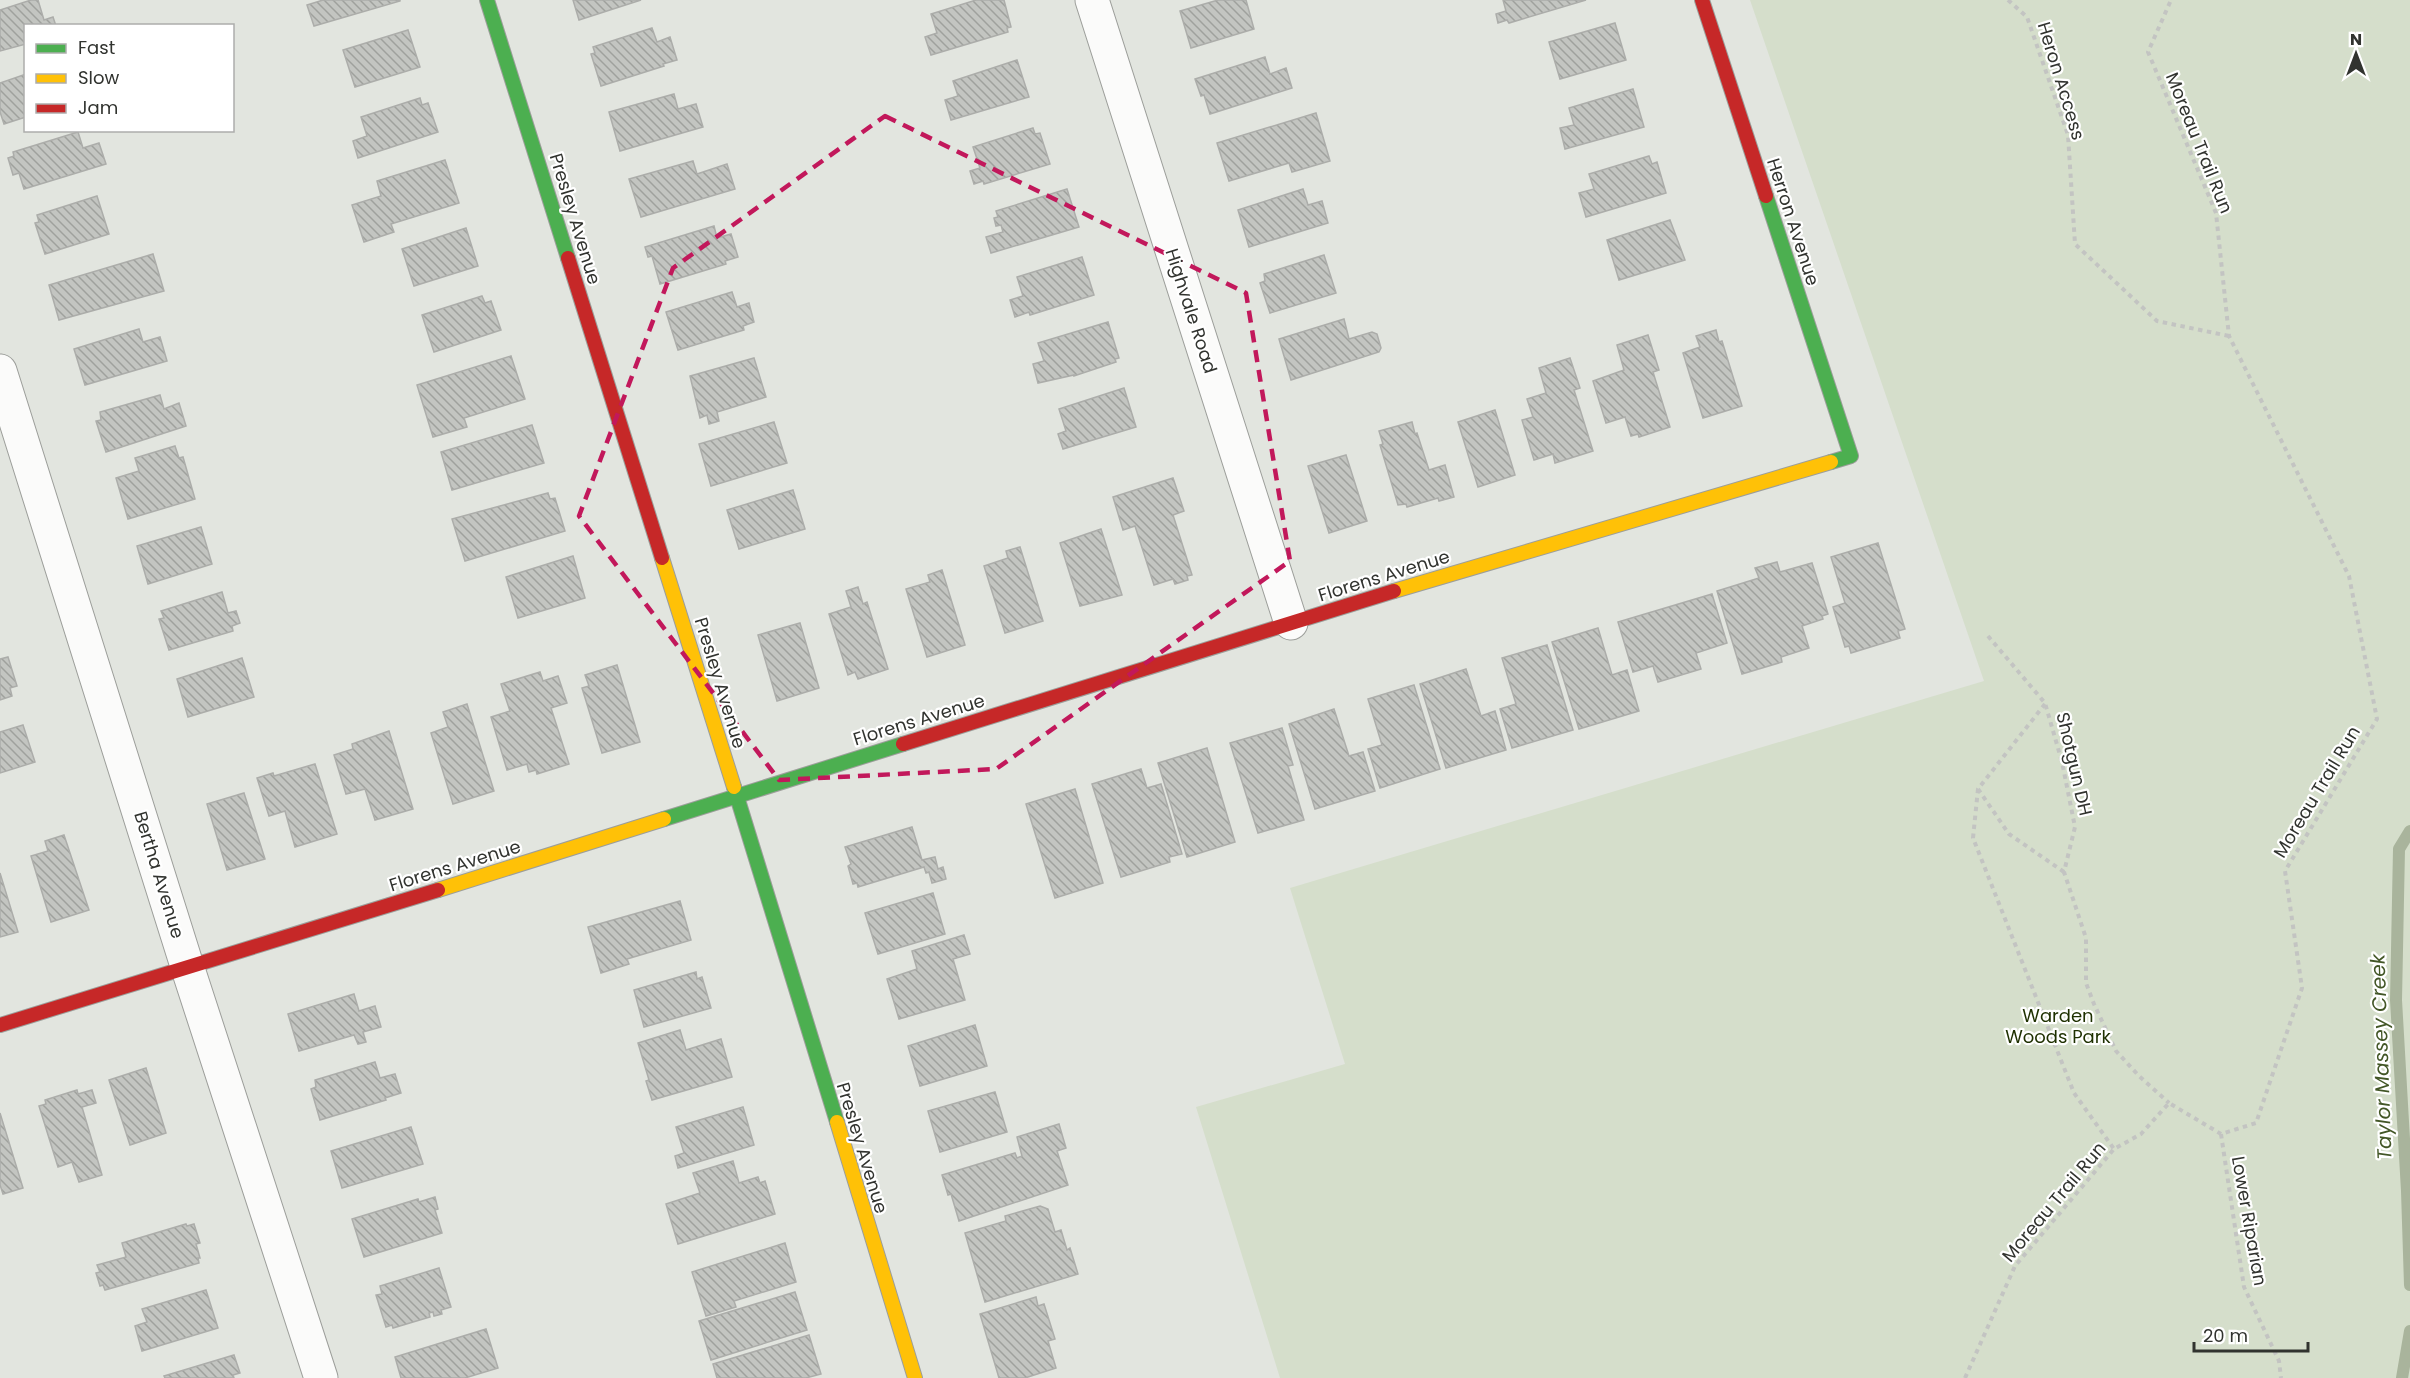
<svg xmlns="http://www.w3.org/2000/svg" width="2410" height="1378" font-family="Poppins,sans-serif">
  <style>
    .park { fill: #d5decb }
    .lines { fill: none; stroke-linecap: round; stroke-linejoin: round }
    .stream { stroke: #a9b49c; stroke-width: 12 }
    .building { fill: url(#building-back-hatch); stroke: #acadaa; stroke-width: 1.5 }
    .street-casing { stroke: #9c9e9a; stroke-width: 35 }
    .fast-casing { stroke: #9c9e9a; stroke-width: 16 }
    .slow-casing { stroke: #9c9e9a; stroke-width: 16 }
    .jam-casing { stroke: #9c9e9a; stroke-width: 16 }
    .path { stroke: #c3c4c2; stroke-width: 4; stroke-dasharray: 4.5 4.5; stroke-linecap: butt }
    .street { stroke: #fbfbfa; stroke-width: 33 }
    .fast { stroke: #4caf50; stroke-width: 14 }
    .slow { stroke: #ffc107; stroke-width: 14 }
    .jam { stroke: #c62828; stroke-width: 14 }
    .marked { fill: none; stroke: #c2185b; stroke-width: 4.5; stroke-dasharray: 12 8; stroke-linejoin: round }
    .labels { text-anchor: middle; stroke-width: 4.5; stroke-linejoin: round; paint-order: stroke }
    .street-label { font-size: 18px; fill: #31332f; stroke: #fff }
    .park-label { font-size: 18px; fill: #1e3000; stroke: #fff }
    .water-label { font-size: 20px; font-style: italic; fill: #425626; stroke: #fff }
  </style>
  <defs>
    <pattern id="building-back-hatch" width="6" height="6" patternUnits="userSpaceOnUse" patternTransform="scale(1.5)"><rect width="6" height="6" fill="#c3c5c1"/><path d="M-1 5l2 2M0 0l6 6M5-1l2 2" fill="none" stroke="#9fa19d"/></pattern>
  </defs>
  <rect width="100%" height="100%" fill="#e2e5df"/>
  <polygon class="park" points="1750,0 2410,0 2410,1378 1280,1378 1196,1107 1345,1064 1290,888 1984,681"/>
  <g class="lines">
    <g class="stream">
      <polyline points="2410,831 2399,849 2396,1000 2407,1191 2410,1285"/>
      <polyline points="2402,1378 2410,1331"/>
    </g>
  </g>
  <g class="building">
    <polygon points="31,0 38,0 44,20 53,17 56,26 26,26 26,44 0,51 0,10"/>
    <polygon points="323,0 400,0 400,1 314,26 307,5"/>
    <polygon points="573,0 641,0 579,20"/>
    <polygon points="976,0 1004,0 1011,27 1007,28 1008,32 931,55 925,37 937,33 931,14"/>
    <polygon points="1218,0 1246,0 1254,29 1191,48 1180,11"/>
    <polygon points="1503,0 1586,0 1509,23 1507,20 1498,23 1496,14 1506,11"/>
    <polygon points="1615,23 1626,60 1560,79 1549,42"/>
    <polygon points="652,28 657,42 670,37 677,60 663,64 664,66 601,86 591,54 595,53 593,47"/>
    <polygon points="408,30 420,67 355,87 343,50"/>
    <polygon points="1265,57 1270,74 1286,68 1292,88 1210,114 1204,95 1201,96 1195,79"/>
    <polygon points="1017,60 1029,97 951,120 945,100 958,96 953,81"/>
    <polygon points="26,74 26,117 4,124 0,112 0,83"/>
    <polygon points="1633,89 1644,127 1565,149 1560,128 1574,125 1569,108"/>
    <polygon points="674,94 678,109 696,104 703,127 620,151 609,112"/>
    <polygon points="420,98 422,105 428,103 438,132 358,158 353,141 367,136 361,117"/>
    <polygon points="1316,113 1330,161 1292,172 1289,163 1229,181 1217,143"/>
    <polygon points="1033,128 1035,134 1040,133 1050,164 984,184 983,181 974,184 970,171 980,168 973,147"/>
    <polygon points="78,132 83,148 99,143 106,164 24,189 19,173 13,175 8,158 14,156 13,152"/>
    <polygon points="1649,156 1652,164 1657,162 1666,193 1586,217 1579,193 1594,189 1589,174"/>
    <polygon points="445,160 459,203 391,224 394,232 364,242 352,205 381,196 377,181"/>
    <polygon points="693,161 697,174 727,164 735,189 641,217 629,179"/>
    <polygon points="1067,189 1079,227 991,253 986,237 1003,232 1001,225 996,226 994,218 998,217 996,211"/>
    <polygon points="1303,189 1308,205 1322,201 1328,223 1249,247 1238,210"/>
    <polygon points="97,196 109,234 45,254 35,223 39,222 37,215"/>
    <polygon points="1670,220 1685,260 1619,280 1607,240"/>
    <polygon points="714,226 717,238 731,234 738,257 725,261 726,264 660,284 652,256 648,257 645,247"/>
    <polygon points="466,228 478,266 414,286 402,249"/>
    <polygon points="153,254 164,291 59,320 49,285"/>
    <polygon points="1324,255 1336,293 1270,313 1260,283 1265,281 1264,274"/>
    <polygon points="1082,257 1094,295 1030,315 1029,312 1015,317 1010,300 1023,296 1017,277"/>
    <polygon points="732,292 737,307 749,303 754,322 743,326 744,330 678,350 666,312"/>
    <polygon points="482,296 485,303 491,301 501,330 434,352 422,315"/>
    <polygon points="1344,319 1349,339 1372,332 1377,334 1381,348 1379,352 1291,380 1279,339"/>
    <polygon points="1108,322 1119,358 1115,359 1116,362 1074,376 1074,375 1038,383 1033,364 1044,361 1038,343"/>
    <polygon points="139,329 143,342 160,337 167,361 85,385 74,349"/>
    <polygon points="1716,330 1719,342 1722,341 1742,406 1703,418 1683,353 1700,347 1696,336"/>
    <polygon points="1648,335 1659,370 1653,372 1670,427 1639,437 1638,434 1631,436 1625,417 1606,423 1593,381 1624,370 1617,345"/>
    <polygon points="511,356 525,399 464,418 467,427 433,437 417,385"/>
    <polygon points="754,358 766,397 717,412 719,421 709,424 707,415 700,418 690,376"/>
    <polygon points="1570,358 1580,388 1574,390 1593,451 1555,463 1553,454 1534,460 1522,420 1533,417 1527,399 1546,393 1539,368"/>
    <polygon points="1124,388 1136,427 1063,449 1058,434 1066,431 1059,409"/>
    <polygon points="160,395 164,409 179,403 186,426 106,452 96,421 101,420 100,412"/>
    <polygon points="1495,410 1515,475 1478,487 1458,422"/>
    <polygon points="774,422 787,463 711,486 699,444"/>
    <polygon points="1412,422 1415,434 1417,433 1429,470 1445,465 1454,497 1439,501 1438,498 1407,507 1406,504 1398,505 1380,445 1383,444 1379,431"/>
    <polygon points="532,425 544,463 452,490 441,452"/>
    <polygon points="175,446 179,458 183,457 195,499 128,519 116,478 139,471 135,458"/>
    <polygon points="1346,455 1367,521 1329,533 1308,466"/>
    <polygon points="1173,478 1184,511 1173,515 1192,575 1187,576 1188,580 1175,584 1173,579 1154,585 1135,526 1123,530 1113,497"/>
    <polygon points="793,490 805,529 739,549 727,510"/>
    <polygon points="548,493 550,499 555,498 565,531 465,561 452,519"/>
    <polygon points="201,527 212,564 148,584 137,546"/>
    <polygon points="1101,529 1122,595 1080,606 1060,543"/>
    <polygon points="1878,543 1905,629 1898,631 1900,638 1851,653 1849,646 1845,647 1833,607 1845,603 1831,557"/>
    <polygon points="1020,547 1043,621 1005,633 984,566 1008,558 1006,551"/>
    <polygon points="573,556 585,598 518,618 506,577"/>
    <polygon points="1777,562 1780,572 1812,563 1828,614 1822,616 1823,619 1802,626 1809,648 1781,657 1782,662 1742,674 1717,591 1759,578 1755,568"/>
    <polygon points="942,570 965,645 927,657 906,589 930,582 928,575"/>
    <polygon points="858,587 863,604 867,602 888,669 858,679 855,672 848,675 829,614 851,607 846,591"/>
    <polygon points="222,592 228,613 236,611 240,623 232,626 233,631 169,650 159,619 164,618 161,611"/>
    <polygon points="1712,594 1727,643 1696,653 1701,669 1658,682 1653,666 1633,672 1618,622"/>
    <polygon points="800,623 819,688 777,701 758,635"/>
    <polygon points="1598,628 1612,675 1627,670 1639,711 1579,729 1552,642"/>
    <polygon points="1547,645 1573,730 1512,748 1500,709 1516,704 1502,658"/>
    <polygon points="8,657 17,686 10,688 12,696 0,700 0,659"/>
    <polygon points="242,658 254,697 188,717 177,679"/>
    <polygon points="617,665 640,742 602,753 582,688 589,686 585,675"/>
    <polygon points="1466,669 1481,716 1495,711 1506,750 1446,768 1420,684"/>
    <polygon points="540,672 543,681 558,676 567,703 551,708 569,764 537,774 536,770 529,772 527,764 507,770 491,717 510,711 501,684"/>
    <polygon points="1414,685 1440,769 1380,788 1368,749 1382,745 1368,699"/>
    <polygon points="467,704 494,791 453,804 431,733 448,727 443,712"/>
    <polygon points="1334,709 1349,756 1363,752 1375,791 1315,809 1289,724"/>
    <polygon points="23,725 35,762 0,773 0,732"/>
    <polygon points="1282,728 1293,765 1288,766 1304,820 1258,833 1230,743"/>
    <polygon points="389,731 413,809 375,820 365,789 346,794 334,755 353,749 352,744"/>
    <polygon points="1207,748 1235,842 1187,857 1158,763"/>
    <polygon points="315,764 337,834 295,847 285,811 269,816 257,778 273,773 274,776"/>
    <polygon points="1141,769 1147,788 1161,784 1182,854 1169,857 1170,862 1121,877 1092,784"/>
    <polygon points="1075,789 1103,883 1055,898 1026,804"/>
    <polygon points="244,793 265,859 227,870 207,804"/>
    <polygon points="912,827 922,860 935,857 938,869 943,867 946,879 932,883 929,872 926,873 924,867 858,887 857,883 853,884 848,866 851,864 845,847"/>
    <polygon points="64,835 89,910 51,922 31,856 48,851 45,841"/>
    <polygon points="0,873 18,932 0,937"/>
    <polygon points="933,893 945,934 878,954 865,913"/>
    <polygon points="680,901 691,940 627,959 629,964 601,973 588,927"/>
    <polygon points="964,935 970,954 953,959 965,1000 899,1019 887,979 917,969 912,951"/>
    <polygon points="696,972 697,979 702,977 711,1008 644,1027 634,990"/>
    <polygon points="354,994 359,1011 375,1006 381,1027 363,1032 366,1042 358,1044 354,1035 299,1051 288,1014"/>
    <polygon points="975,1025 987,1066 920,1086 908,1046"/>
    <polygon points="680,1030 686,1050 721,1039 732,1077 652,1100 646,1081 649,1080 638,1043"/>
    <polygon points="375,1062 380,1078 395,1074 401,1093 385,1098 386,1100 320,1120 311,1089 316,1087 315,1080"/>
    <polygon points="146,1068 166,1133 130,1145 109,1080"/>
    <polygon points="77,1090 78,1094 92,1090 96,1103 82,1107 102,1175 79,1182 72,1162 58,1167 39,1106 46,1104 45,1100"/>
    <polygon points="995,1092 1007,1132 940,1152 928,1111"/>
    <polygon points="743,1107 754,1145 678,1168 675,1156 684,1153 676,1127"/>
    <polygon points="0,1113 23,1188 3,1194 0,1185"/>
    <polygon points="1059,1124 1066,1148 1057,1151 1068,1185 959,1221 951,1194 948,1195 942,1175 1015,1153 1017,1158 1022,1156 1017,1137"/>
    <polygon points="411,1127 423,1164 342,1188 331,1151"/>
    <polygon points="733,1161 739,1183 758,1177 760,1183 765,1181 775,1214 678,1244 666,1204 700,1193 693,1173"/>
    <polygon points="435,1197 438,1209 435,1210 442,1233 364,1257 352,1219 418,1199 419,1202"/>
    <polygon points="1040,1206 1048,1209 1055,1232 1061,1230 1067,1250 1070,1248 1078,1274 985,1302 965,1233 1006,1221 1005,1216"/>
    <polygon points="186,1224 187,1226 194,1224 200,1243 196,1244 200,1258 198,1258 199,1263 105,1290 103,1285 100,1286 96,1273 100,1272 97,1265 126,1257 122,1243"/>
    <polygon points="785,1243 796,1282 734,1301 736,1307 706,1316 692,1272"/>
    <polygon points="439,1268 451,1307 441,1310 442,1314 434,1316 433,1312 429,1313 430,1317 393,1328 392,1325 386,1327 376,1295 382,1294 380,1286"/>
    <polygon points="206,1290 218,1328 142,1351 135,1326 147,1322 142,1309"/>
    <polygon points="795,1292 807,1330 711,1360 699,1321"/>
    <polygon points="1036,1297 1038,1306 1044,1304 1055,1339 1048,1341 1056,1368 1025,1378 999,1378 980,1314"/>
    <polygon points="486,1329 498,1368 465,1378 401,1378 395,1357"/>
    <polygon points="809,1335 821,1374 806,1378 717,1378 713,1364"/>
    <polygon points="234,1355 240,1373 233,1375 234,1378 165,1378 164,1376"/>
  </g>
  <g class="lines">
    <g class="street-casing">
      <g id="street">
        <polyline points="1092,0 1291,623"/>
        <polyline points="0,371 188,969 321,1378"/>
      </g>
    </g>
    <g class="fast-casing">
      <g id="fast">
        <polyline points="487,0 568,258"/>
        <polyline points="1766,196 1851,456 1831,462"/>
        <polyline points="734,787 837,1122"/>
        <polyline points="664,819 903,744"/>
      </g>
    </g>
    <g class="slow-casing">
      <g id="slow">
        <polyline points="662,558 734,787"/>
        <polyline points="1394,591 1831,462"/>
        <polyline points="438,890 664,819"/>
        <polyline points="837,1122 915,1378"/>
      </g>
    </g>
    <g class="jam-casing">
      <g id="jam">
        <polyline points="1702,0 1766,196"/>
        <polyline points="568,258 662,558"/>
        <polyline points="903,744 1394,591"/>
        <polyline points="0,1025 438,890"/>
      </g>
    </g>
    <g class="path">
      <polyline points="2008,0 2027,17 2068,135 2075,244 2157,321 2229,336"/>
      <polyline points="1988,636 2045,703 2062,762 2075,827 2064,872 2086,938 2086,983 2094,1004 2116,1051 2139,1076 2169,1103"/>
      <polyline points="2045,704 1978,789 1973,838 2074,1093 2114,1149"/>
      <polyline points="1978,789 2009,834 2064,872"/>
      <polyline points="2221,1134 2244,1287 2279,1361 2281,1378"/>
      <polyline points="1965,1378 2015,1266 2114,1149 2141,1134 2169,1103 2221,1134 2256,1123 2302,988 2285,871 2377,719 2349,576 2229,336 2216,213 2148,52 2171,0"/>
    </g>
    <use href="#street" class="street"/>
    <use href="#fast" class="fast"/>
    <use href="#slow" class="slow"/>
    <use href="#jam" class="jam"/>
  </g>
  <path class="marked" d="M 885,116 L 1246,293 L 1290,561 L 996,769 L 779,780 L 579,516 L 673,268 Z"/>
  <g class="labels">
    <g class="street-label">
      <text transform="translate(2061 81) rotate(73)" y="6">Heron Access</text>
      <text transform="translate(2199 143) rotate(68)" y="6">Moreau Trail Run</text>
      <text transform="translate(575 219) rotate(73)" y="6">Presley Avenue</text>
      <text transform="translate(1793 222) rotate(72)" y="6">Herron Avenue</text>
      <text transform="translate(1191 311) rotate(72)" y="6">Highvale Road</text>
      <text transform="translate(1384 576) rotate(-17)" y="6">Florens Avenue</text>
      <text transform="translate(720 683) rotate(73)" y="6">Presley Avenue</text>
      <text transform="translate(919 720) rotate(-17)" y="6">Florens Avenue</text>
      <text transform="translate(2074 764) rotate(77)" y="6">Shotgun DH</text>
      <text transform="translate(2317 792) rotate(-59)" y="6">Moreau Trail Run</text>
      <text transform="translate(455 866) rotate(-17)" y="6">Florens Avenue</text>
      <text transform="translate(159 875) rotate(73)" y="6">Bertha Avenue</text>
      <text transform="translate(862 1148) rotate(73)" y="6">Presley Avenue</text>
      <text transform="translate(2054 1202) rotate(-50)" y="6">Moreau Trail Run</text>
      <text transform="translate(2249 1221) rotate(80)" y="6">Lower Riparian</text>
    </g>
    <g class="park-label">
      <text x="2058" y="1022">Warden<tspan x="2058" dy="21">Woods Park</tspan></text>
    </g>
    <g class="water-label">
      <text transform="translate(2381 1057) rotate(-92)" y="7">Taylor Massey Creek</text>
    </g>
  </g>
  <rect x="24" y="24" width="210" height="108" fill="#ffffff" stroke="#adadac" stroke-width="1.5"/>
  <rect x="36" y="44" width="30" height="9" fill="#4caf50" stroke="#adadac" stroke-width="1.5"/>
  <text x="78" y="54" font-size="18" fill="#31332f">Fast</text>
  <rect x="36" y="74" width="30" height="9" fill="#ffc107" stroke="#adadac" stroke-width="1.5"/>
  <text x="78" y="84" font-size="18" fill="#31332f">Slow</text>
  <rect x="36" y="104" width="30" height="9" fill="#c62828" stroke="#adadac" stroke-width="1.5"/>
  <text x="78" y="114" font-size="18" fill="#31332f">Jam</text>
  <g transform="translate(2356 54)" stroke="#ffffff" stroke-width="4.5" paint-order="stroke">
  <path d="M0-4.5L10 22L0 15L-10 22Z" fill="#31332f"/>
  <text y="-9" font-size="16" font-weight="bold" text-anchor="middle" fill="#31332f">N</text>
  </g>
  <path d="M2194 1342v9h114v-9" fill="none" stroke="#31332f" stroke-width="3"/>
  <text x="2203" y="1342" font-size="18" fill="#31332f" stroke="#ffffff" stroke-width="4.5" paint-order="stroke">20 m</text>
</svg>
